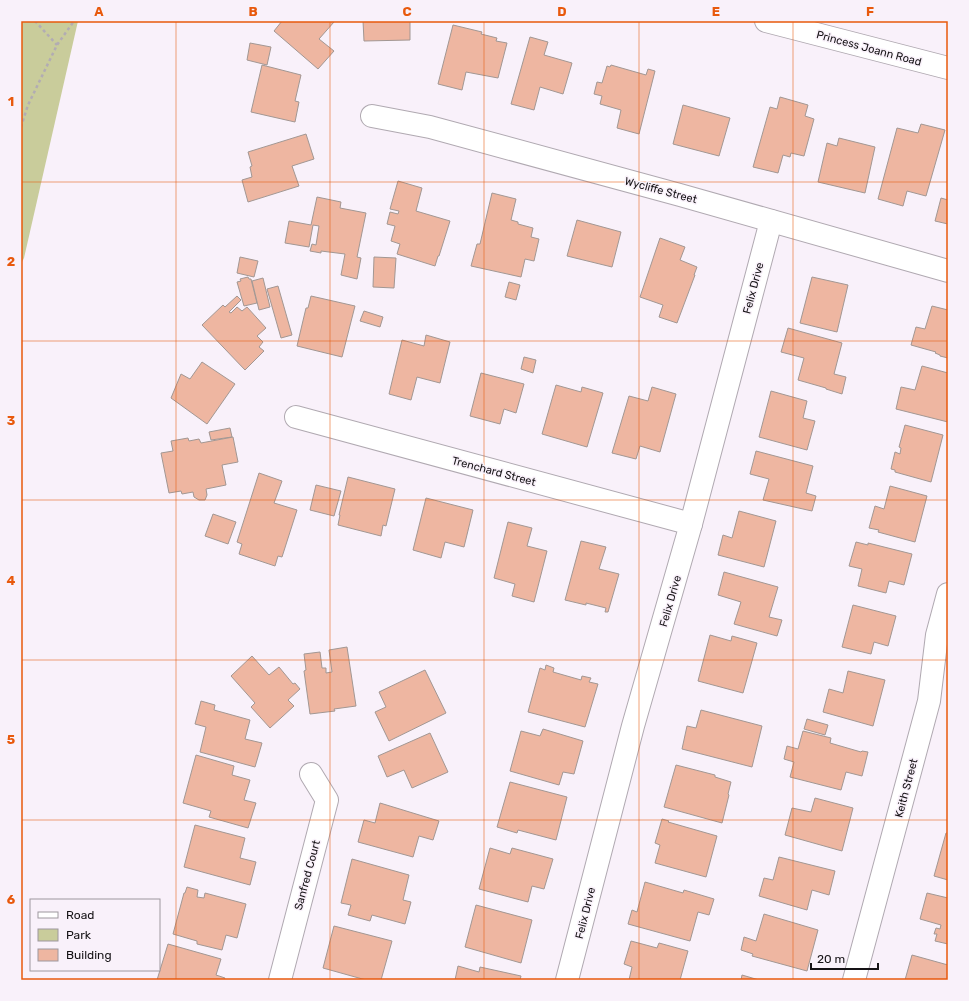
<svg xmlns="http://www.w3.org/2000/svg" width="969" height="1001" font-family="Rubik,sans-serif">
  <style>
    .green { fill: #c9cc9b }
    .building { fill: #eeb6a1; stroke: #a29793 }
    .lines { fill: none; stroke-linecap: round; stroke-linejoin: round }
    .minor-casing { stroke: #b0a9b1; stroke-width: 24 }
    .path { stroke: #b2acb3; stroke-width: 2.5; stroke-dasharray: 3 3; stroke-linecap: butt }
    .minor { stroke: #fff; stroke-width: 22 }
    .grid { fill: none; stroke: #e8590c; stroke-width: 1; stroke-opacity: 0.55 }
    .labels { text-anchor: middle; stroke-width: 3; stroke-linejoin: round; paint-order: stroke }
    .street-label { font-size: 11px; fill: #151215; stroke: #f9f1fa }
    .neatline { fill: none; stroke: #e8590c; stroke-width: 1.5 }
    .grid-label { font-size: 13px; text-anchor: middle; font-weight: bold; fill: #e8590c }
  </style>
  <rect width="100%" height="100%" fill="#f9f1fa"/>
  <polygon class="green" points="21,21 78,21 24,258 21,264"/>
  <g class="building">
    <polygon points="282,21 332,21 334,22 319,39 334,51 318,69 274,31"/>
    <polygon points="363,21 410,21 410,40 364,41"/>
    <polygon points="453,25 482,32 481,34 497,38 496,41 507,43 498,78 466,72 462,90 438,84"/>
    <polygon points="530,37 548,42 544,55 572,63 563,94 540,87 534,110 511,104"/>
    <polygon points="250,43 271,47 267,65 247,60"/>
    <polygon points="262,65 301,75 295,101 299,102 295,122 251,112"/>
    <polygon points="611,65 646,75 648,69 655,71 639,134 617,128 621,110 600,104 602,96 594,94 597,82 602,83 607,66 610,67"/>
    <polygon points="780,97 808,105 805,116 814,119 804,156 791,153 790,157 783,155 778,173 753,167 770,107 777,109"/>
    <polygon points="683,105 730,118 719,156 673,144"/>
    <polygon points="921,124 945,130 926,196 907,191 903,206 878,199 897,128 918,133"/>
    <polygon points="306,134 314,159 292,166 299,186 248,202 242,180 252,177 250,167 252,166 248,152"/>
    <polygon points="839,138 875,147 865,193 818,182 827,143 837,146"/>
    <polygon points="398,181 422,188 416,211 450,221 439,256 438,256 435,266 397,254 400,244 391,241 395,226 387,224 390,212 398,214 399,211 390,209"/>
    <polygon points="492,193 516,199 511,220 518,222 518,224 533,228 531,237 539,239 534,261 525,259 521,277 471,266 477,244 480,244"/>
    <polygon points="317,197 341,202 340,208 366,213 357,257 361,258 357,279 341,275 345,254 321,251 321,253 310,251 312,244 316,245 319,226 313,225 309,247 285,243 289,221 311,225"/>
    <polygon points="941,198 948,200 948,224 935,221"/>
    <polygon points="577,220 621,232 612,267 567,256"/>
    <polygon points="660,238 685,247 680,260 697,267 694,275 695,275 677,323 659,317 663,305 640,297"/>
    <polygon points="240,257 258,261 254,277 237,273"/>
    <polygon points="374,257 396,258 394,288 373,287"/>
    <polygon points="248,277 249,279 251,279 257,303 244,306 237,282 241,281 240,279"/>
    <polygon points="812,277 848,285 837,332 800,323"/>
    <polygon points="263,278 270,307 259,310 252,281"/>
    <polygon points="509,282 520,285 516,300 505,297"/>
    <polygon points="278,286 292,335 281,338 267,289"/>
    <polygon points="237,296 241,300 229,312 231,313 237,307 242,311 247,307 266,328 257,336 263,342 259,347 264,351 245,370 202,325 223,305 225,307"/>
    <polygon points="311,296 355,306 342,357 297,346 306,308 308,308"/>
    <polygon points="932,306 948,310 948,358 940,356 940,355 935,353 936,352 911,345 916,327 925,329"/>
    <polygon points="364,311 383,317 380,327 360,321"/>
    <polygon points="788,328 842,343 834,374 846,377 842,394 826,389 826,388 798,380 804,358 781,352"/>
    <polygon points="426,335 450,342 440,383 417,377 411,400 389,394 402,340 424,346"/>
    <polygon points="524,357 536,360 533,373 521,369"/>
    <polygon points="202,362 235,384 207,424 171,398 181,374 190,379"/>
    <polygon points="922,366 948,373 948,422 896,409 901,387 915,390"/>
    <polygon points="481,373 524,384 516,413 504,409 500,424 470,416"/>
    <polygon points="556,385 581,392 582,387 603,393 587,447 542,434"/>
    <polygon points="652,387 676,394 660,452 640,446 636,459 612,453 629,396 648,401"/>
    <polygon points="771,391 807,401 803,418 815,421 807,450 759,437"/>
    <polygon points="905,425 943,435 931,482 895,472 895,470 891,469 895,452 900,454 901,448 899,447"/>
    <polygon points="230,428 232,437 211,440 209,432"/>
    <polygon points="233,437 238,462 222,465 226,485 206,489 207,495 205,500 199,500 194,497 193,492 182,494 181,491 169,493 161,453 173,451 171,441 188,438 189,441 199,439 201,443"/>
    <polygon points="756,451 813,466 806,493 816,496 812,511 763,500 769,479 750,474"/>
    <polygon points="259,473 282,481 274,503 297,510 282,557 278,556 275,566 239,554 242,544 237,542"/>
    <polygon points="348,477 395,489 386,526 383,525 381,536 338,525 340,515 339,515"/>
    <polygon points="316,485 341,491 334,516 310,510"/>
    <polygon points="890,486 927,496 915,542 878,532 879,530 869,528 875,506 884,509"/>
    <polygon points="426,498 473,510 464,547 445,542 441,558 413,550"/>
    <polygon points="739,511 776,521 764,567 718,555 723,535 732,538"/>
    <polygon points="213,514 236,522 228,544 205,536"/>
    <polygon points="508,522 532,528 527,546 547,551 534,602 512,596 515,584 494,578"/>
    <polygon points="581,541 606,547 599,569 619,574 608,612 605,612 606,608 586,603 586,605 565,600"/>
    <polygon points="856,542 868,545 868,543 912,554 904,585 889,581 886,593 858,586 862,569 849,566"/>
    <polygon points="724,572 778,587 769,617 782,620 777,636 734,624 741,602 718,595"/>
    <polygon points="853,605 896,616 888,646 874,642 871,654 842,647"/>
    <polygon points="710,635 731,641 732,636 757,643 743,693 698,681"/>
    <polygon points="347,647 356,706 334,709 335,711 310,714 304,671 306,670 304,654 320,652 322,668 326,668 326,673 332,672 329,650"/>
    <polygon points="252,656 269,675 279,667 293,684 295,683 300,689 288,700 294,706 270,728 251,707 255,703 231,676"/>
    <polygon points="546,665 554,668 553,672 581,680 582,676 591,678 589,682 598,684 585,727 528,712 540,668 545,670"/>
    <polygon points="425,670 446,713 389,741 375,712 386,707 379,692"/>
    <polygon points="848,671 885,680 873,726 823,712 829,689 843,693"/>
    <polygon points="201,701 215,705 214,710 250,720 245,739 262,743 255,767 200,752 206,727 195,724"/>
    <polygon points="701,710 762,726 752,767 682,749 687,726 696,728"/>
    <polygon points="807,719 828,725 825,735 804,729"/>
    <polygon points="543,729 583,741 574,774 563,772 559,785 510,771 521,731 540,736"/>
    <polygon points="803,731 831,738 830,743 861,752 862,751 868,752 862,776 846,772 841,790 790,777 794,762 784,759 787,746 798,749"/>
    <polygon points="430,733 448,772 412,788 404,770 387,777 378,756"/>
    <polygon points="196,755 234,766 232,775 250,780 244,800 256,803 248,828 209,817 211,811 183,803"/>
    <polygon points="676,765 715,775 715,777 731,782 728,794 729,795 722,823 664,807"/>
    <polygon points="510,782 567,797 556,840 518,830 517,833 497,827"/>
    <polygon points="815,798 853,808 842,851 785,835 792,808 811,812"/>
    <polygon points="380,803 439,821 433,840 419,836 413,857 358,842 364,820 375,823"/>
    <polygon points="662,819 669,821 668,822 717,836 706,877 655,863 660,845 655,843"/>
    <polygon points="195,825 245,838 240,858 256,862 250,885 184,867"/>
    <polygon points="946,833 948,833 948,880 934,876"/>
    <polygon points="490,848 510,854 512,848 553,859 544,889 532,886 528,902 479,889"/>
    <polygon points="779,857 835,871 829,895 812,890 807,910 759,896 764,878 773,880"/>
    <polygon points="352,859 409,875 403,900 411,902 405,924 372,915 370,921 348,915 351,905 341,903"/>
    <polygon points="645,882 683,893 684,890 714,899 709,915 698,912 690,941 628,924 632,910 637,912"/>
    <polygon points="187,887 198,890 197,897 204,898 205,893 246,904 237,938 226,935 222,950 197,944 197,941 173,934 184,893 185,893"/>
    <polygon points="927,893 948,898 948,944 935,941 937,934 934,934 936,928 940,929 941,925 920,919"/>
    <polygon points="476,905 532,920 521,963 465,947"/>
    <polygon points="764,914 818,930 807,971 752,956 753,954 741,950 744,937 756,941"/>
    <polygon points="334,926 392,941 381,980 366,980 323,968"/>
    <polygon points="631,941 657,948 659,943 688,951 680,980 629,980 632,967 624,964"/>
    <polygon points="168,944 221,959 216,975 225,978 224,980 157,980"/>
    <polygon points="912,955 948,965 948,980 905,980"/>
    <polygon points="458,966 479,972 480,967 521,976 520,980 455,980"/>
    <polygon points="742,975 759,980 741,980"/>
  </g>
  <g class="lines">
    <g class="minor-casing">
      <g id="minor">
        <polyline points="766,21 948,68"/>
        <polyline points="372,116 430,127 680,195 948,271"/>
        <polyline points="296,417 691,524"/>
        <polyline points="280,980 327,800 311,774"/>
        <polyline points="567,980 633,726 691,524 771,221"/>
        <polyline points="854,980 929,701 937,635 948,594"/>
      </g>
    </g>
    <g class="path">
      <polyline points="35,21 57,45"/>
      <polyline points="21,127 28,105 57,45 74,21"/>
    </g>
    <use href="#minor" class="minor"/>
  </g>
  <path class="grid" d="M 176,21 L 176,980M 330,21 L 330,980M 484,21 L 484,980M 639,21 L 639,980M 793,21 L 793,980M 21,182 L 948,182M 21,341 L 948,341M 21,500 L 948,500M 21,660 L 948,660M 21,820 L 948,820"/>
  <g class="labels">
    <g class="street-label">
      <text transform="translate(869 48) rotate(15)" y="4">Princess Joann Road</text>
      <text transform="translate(661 190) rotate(15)" y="4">Wycliffe Street</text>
      <text transform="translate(753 288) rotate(-75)" y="4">Felix Drive</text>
      <text transform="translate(494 471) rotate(15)" y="4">Trenchard Street</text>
      <text transform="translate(670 601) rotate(-74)" y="4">Felix Drive</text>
      <text transform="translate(906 788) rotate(-75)" y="4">Keith Street</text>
      <text transform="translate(307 875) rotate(-75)" y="4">Sanfred Court</text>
      <text transform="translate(585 913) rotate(-76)" y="4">Felix Drive</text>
    </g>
  </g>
  <rect width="969" height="1001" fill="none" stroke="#f9f1fa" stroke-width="44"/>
  <rect x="30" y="899" width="130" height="72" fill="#f9f1fa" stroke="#9e989e"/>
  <rect x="38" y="912" width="20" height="6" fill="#ffffff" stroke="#9e989e"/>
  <text x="66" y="919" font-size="12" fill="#151215">Road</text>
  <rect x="38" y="929" width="20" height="12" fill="#c9cc9b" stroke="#9e989e"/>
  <text x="66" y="939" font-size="12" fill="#151215">Park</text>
  <rect x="38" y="949" width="20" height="12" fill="#eeb6a1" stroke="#9e989e"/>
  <text x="66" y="959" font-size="12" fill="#151215">Building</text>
  <path d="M811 963v6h67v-6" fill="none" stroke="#151215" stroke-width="2"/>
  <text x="817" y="963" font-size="12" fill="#151215" stroke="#f9f1fa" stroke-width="3" paint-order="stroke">20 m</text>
  <rect x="22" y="22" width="925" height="957" class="neatline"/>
  <g class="grid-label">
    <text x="99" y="16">A</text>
    <text x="253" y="16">B</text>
    <text x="407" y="16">C</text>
    <text x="562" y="16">D</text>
    <text x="716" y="16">E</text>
    <text x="870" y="16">F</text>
    <text x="11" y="106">1</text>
    <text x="11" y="266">2</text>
    <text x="11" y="425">3</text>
    <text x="11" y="585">4</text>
    <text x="11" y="744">5</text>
    <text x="11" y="904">6</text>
  </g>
</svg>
